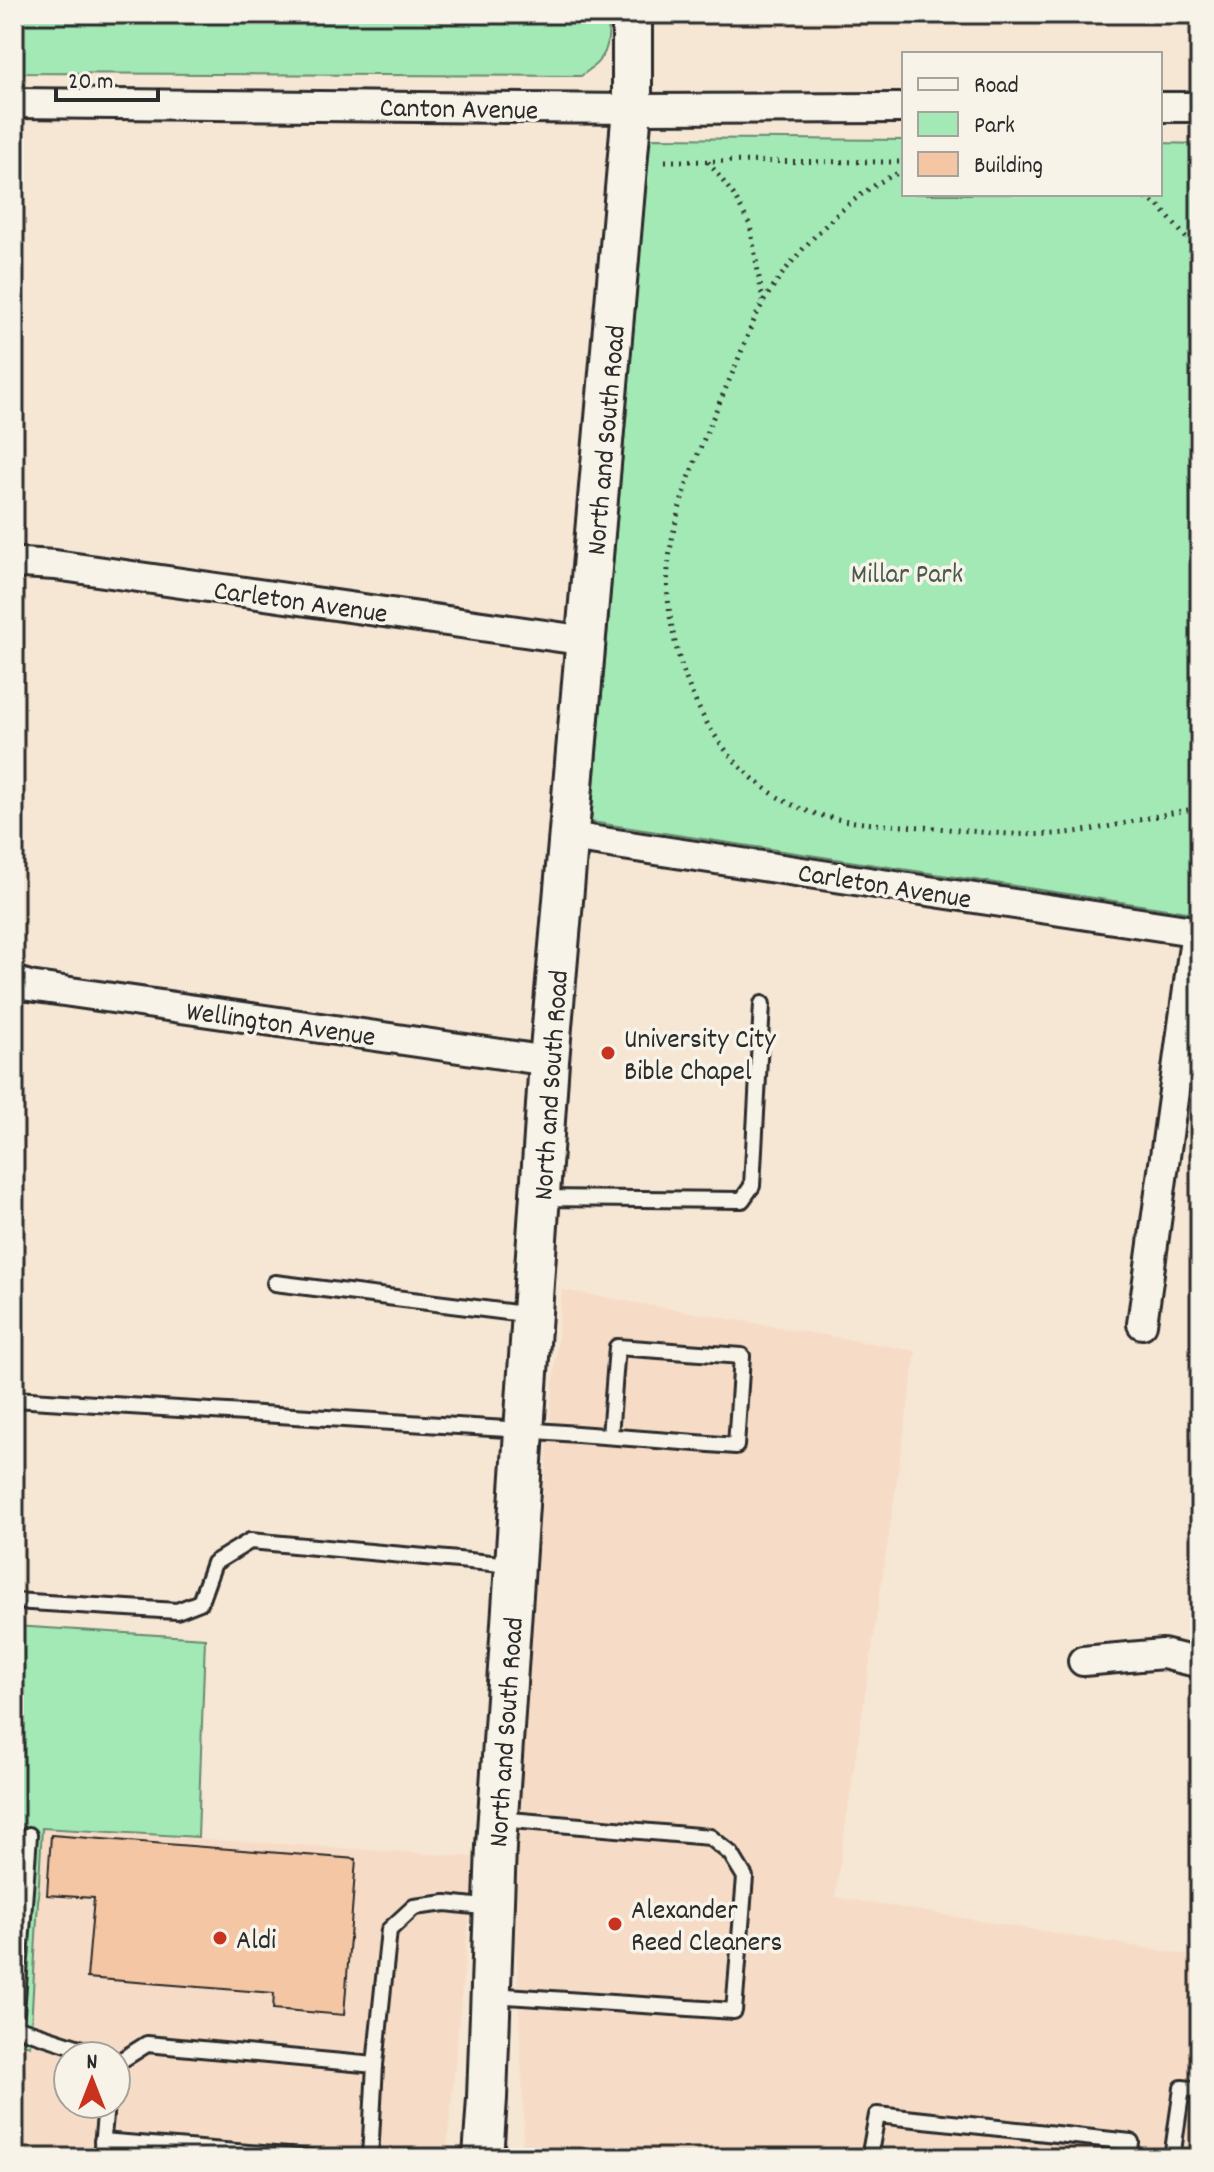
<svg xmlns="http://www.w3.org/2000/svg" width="1214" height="2172" font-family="Dekko,sans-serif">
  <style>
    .built { fill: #f6dcc6; fill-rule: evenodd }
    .green { fill: #a3e9b6; stroke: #678a70; stroke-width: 2 }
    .building { fill: #f5c6a4; stroke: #2b2b2b; stroke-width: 2 }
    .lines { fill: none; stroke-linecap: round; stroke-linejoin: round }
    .lane-casing { stroke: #2b2b2b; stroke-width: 20 }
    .street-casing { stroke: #2b2b2b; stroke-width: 34 }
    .secondary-casing { stroke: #2b2b2b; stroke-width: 44 }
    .path { stroke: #2b2b2b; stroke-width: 5; stroke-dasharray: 2 6; stroke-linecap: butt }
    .lane { stroke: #f7f3e8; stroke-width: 14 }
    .street { stroke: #f7f3e8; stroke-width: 28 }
    .secondary { stroke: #f7f3e8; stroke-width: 38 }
    .poi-dot { fill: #c8321e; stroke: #f7f3e8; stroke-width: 3 }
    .labels { text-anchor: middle; stroke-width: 7; stroke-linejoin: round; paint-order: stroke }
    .street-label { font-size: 28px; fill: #2b2b2b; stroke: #f7f3e8 }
    .park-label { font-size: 28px; fill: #495a4e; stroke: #f7f3e8 }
    .poi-label { font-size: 28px; fill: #2b2b2b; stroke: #f7f3e8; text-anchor: start }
  </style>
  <rect width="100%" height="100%" fill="#f6e6d4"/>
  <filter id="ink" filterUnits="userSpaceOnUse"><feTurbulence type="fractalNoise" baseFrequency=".0125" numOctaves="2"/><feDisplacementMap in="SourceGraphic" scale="16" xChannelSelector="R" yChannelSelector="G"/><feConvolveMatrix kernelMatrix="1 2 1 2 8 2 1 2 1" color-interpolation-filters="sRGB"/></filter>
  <g filter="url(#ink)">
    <g class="built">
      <polygon points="562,1290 916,1351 835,1897 1200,1957 1200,2158 521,2158 524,2122 516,1944 518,1767"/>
      <path d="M 42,1828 L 475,1857 L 446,2158 L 14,2158 L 14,2041 L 30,2046 ZM 68,2056 L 116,2056 L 116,2104 L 68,2104 Z"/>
    </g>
    <g class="green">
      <path d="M 14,14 L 609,14 C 608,48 610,56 581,76 L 14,73 Z"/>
      <polygon points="650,138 904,140 904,194 1160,194 1160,143 1200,144 1200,914 591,822"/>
      <polygon points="14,1626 205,1638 198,1837 42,1828 30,2046 14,2041"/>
    </g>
    <polygon class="building" points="51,1835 356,1859 344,2015 273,2009 274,1993 87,1978 94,1898 47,1895"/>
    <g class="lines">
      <g class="lane-casing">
        <g id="lane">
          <polyline points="540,1198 742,1200 752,1186 762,1004"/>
          <polyline points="275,1283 532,1315"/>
          <polyline points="14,1399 524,1430 736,1446 742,1356 617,1347 610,1436"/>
          <polyline points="14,1601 177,1611 200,1602 214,1563 250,1541 513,1565"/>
          <polyline points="29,1835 15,2027 104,2056"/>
          <polyline points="493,1995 734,2011 745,1877 731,1854 710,1837 498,1819"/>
          <polyline points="116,2069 120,2061 147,2044 375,2065 389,1930 414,1907 446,1903 493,1908"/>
          <polyline points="102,2141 312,2158"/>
          <polyline points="101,2158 106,2104"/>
          <polyline points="370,2158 375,2065"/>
          <polyline points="869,2158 877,2115 1131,2142 1129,2158"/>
          <polyline points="1172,2158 1182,2088 1200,2090"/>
        </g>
      </g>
      <g class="street-casing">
        <g id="street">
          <polyline points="14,103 632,109 904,108"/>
          <polyline points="1160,107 1200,107"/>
          <polyline points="14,566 22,563 55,565 587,641"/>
          <polyline points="570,837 1200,932"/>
          <polyline points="14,981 29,986 549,1061"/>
          <polyline points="1142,1324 1196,931"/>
          <polyline points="1083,1661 1163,1654 1200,1663"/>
        </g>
      </g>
      <g class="secondary-casing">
        <polyline id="secondary" points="483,2158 487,2098 496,1846 549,1061 632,109 632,14"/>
      </g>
      <g class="path">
        <polyline points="665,161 904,162"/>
        <polyline points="708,162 733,194 750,225 763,301"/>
        <path d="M 904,171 C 856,186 789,258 764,301 C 752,321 744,346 735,367 C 706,434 662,524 668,598 C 675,677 712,759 783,800 C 829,826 885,824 936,828 C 982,832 1030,838 1075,832 C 1117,827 1158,814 1200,808"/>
        <polyline points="1138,194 1159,206 1200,254"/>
      </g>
      <use href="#lane" class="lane"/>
      <use href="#street" class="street"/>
      <use href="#secondary" class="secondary"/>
    </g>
  </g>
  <g class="poi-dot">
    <circle cx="608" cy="1053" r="8"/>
    <circle cx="615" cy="1924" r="8"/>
    <circle cx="220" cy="1938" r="8"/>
  </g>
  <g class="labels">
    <g class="street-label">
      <text transform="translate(459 107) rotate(1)" y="10">Canton Avenue</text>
      <text transform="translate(604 440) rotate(-85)" y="10">North and South Road</text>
      <text transform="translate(301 600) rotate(8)" y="10">Carleton Avenue</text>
      <text transform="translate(885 884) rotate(9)" y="10">Carleton Avenue</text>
      <text transform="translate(281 1022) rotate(8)" y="10">Wellington Avenue</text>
      <text transform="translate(549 1085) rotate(-86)" y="10">North and South Road</text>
      <text transform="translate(504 1732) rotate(-86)" y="10">North and South Road</text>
    </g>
    <g class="park-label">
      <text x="907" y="582">Millar Park</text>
    </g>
    <g class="poi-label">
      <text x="624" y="1047">University City<tspan x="624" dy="32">Bible Chapel</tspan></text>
      <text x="631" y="1918">Alexander<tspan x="631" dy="32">Reed Cleaners</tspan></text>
      <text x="236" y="1948">Aldi</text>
    </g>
  </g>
  <rect width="1214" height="2172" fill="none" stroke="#f7f3e8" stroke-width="48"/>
  <rect x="24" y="24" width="1166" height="2124" fill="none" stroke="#2b2b2b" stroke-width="3" filter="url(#ink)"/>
  <rect x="902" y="52" width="260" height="144" fill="#f7f3e8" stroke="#a5a39c" stroke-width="2"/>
  <rect x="918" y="78" width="40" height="12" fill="#f7f3e8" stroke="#a5a39c" stroke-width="2"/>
  <text x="974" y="92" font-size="24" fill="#2b2b2b">Road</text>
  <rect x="918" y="112" width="40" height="24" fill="#a3e9b6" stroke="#a5a39c" stroke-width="2"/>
  <text x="974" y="132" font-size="24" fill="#2b2b2b">Park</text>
  <rect x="918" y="152" width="40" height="24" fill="#f5c6a4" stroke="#a5a39c" stroke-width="2"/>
  <text x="974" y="172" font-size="24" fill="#2b2b2b">Building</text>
  <g transform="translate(92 2080)"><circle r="38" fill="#f7f3e8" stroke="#a5a39c" stroke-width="2"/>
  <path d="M0-6L14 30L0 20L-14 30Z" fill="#c8321e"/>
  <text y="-12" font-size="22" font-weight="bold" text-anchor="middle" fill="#2b2b2b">N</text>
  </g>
  <path d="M56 88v12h102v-12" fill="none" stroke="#2b2b2b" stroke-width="4"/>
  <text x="68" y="88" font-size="24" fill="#2b2b2b" stroke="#f7f3e8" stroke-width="6" paint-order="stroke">20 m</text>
</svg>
